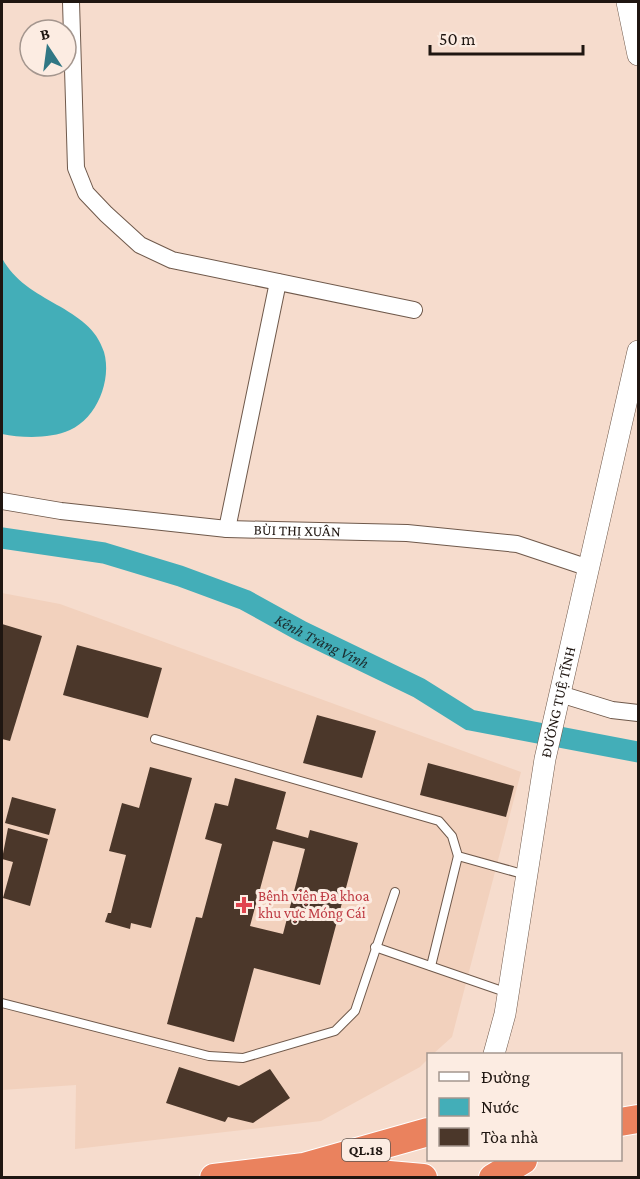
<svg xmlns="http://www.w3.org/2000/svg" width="640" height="1179" font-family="'Crimson Pro',serif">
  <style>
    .built { fill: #f2d1bd }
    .water { fill: #43aeb8 }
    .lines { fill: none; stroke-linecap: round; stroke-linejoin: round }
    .canal { stroke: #43aeb8; stroke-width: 21 }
    .building { fill: #4b372a; fill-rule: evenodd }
    .service-casing { stroke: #6f594b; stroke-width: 10 }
    .minor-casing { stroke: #6f594b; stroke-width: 18 }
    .tertiary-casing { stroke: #6f594b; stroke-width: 22 }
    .trunk-casing { stroke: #fff; stroke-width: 30 }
    .service { stroke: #fff; stroke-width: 8 }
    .minor { stroke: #fff; stroke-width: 16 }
    .tertiary { stroke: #fff; stroke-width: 21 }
    .trunk { stroke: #ea825e; stroke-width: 28 }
    .health-dot { fill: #e0444e; stroke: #fcece2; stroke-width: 2 }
    .labels { text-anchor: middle; stroke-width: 6; stroke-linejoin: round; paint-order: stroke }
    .shield { fill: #fcece2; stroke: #615650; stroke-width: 1.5 }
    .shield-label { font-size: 14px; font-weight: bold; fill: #1f1611 }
    .street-label { font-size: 15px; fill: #1f1611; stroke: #fcece2 }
    .health-label { font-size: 15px; fill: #be3a42; stroke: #fcece2; text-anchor: start }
    .water-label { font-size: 16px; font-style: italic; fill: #1a2d2f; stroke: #fcece2 }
  </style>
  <rect width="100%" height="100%" fill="#f6dccd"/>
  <polygon class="built" points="2,593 60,604 521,772 452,1037 433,1054 428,1054 428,1059 420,1067 321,1121 75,1149 76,1085 2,1090"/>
  <path class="water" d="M 2,258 C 26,304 90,305 104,352 C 112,380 97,418 70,430 C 50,439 22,438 2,434 Z"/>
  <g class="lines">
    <path class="canal" id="s1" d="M 2,538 L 104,553 L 180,576 L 245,600 L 301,631 L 419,688 L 470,720 L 638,752"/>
  </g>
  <g class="building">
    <polygon points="2,624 42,636 10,741 2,739"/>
    <polygon points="77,645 162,668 148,718 63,695"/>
    <polygon points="317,715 376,731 362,778 303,763"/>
    <polygon points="428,763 514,786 506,817 420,795"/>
    <polygon points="150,767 192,778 151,928 131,923 130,929 105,922 108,913 111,913 126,855 109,851 122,803 139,808"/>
    <path d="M 235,778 L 286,792 L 276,829 L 308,838 L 310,830 L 358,843 L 320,985 L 254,968 L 234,1042 L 167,1024 L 196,917 L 202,918 L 222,844 L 205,839 L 215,803 L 228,806 ZM 273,841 L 305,849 L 283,934 L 250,926 Z"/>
    <polygon points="12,797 56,809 49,835 5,823"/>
    <polygon points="8,828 48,839 30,906 3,898 13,862 2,859"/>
    <polygon points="179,1067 239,1086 270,1069 290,1098 253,1123 228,1117 225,1122 166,1103"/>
  </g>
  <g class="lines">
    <g class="service-casing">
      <g id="service">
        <polyline points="155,739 439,821 452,836 458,856 526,875"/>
        <polyline points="375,947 508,993"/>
        <polyline points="431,966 458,856"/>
        <polyline points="2,1003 209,1056 243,1058 335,1031 355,1011 395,892"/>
      </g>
    </g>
    <g class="minor-casing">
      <g id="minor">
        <polyline points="71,2 76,168 86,193 106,214 140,245 172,260 414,310"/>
        <path id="s2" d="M 2,501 L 61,511 L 227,529 L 407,533 L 517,544 L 589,568"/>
        <polyline points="227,529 278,282"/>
        <polyline points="560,694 612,710 638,713"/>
      </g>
    </g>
    <g class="tertiary-casing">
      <g id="tertiary">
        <polyline points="627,2 638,55"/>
        <path id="s3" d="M 494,1054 L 505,1014 L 545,759 L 638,351"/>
      </g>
    </g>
    <g class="trunk-casing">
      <g id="trunk">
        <polyline points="620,1122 638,1119"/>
        <polyline points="321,1169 423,1178"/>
        <polyline points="214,1178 304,1167 428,1132"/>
        <polyline points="493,1178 523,1160"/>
      </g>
    </g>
    <use href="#service" class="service"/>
    <use href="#minor" class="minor"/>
    <use href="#tertiary" class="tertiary"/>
    <use href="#trunk" class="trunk"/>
  </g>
  <path class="health-dot" d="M241 896h6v6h6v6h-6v6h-6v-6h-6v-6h6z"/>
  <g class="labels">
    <rect class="shield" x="342" y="1139" width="48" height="22" rx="4.5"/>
    <g class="shield-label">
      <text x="366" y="1155">QL.18</text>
    </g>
    <g class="street-label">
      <text dy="5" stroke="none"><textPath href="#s2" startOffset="297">BÙI THỊ XUÂN</textPath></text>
      <text dy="5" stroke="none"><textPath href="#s3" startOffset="358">ĐƯỜNG TUỆ TĨNH</textPath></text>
    </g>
    <g class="health-label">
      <text x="258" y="901">Bệnh viện Đa khoa<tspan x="258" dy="17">khu vực Móng Cái</tspan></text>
    </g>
    <g class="water-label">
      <text dy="6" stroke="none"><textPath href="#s1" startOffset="339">Kênh Tràng Vinh</textPath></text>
    </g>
  </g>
  <rect width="640" height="1179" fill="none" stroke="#1f1611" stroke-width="6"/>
  <rect x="427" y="1053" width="195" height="108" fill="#fcece2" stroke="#a4968e" stroke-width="1.5"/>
  <rect x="439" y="1072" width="30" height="9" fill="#ffffff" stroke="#a4968e" stroke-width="1.5"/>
  <text x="481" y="1083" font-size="18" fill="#1f1611">Đường</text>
  <rect x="439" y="1098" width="30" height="18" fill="#43aeb8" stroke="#a4968e" stroke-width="1.5"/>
  <text x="481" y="1113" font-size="18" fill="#1f1611">Nước</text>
  <rect x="439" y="1128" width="30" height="18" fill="#4b372a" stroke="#a4968e" stroke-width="1.5"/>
  <text x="481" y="1143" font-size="18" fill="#1f1611">Tòa nhà</text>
  <g transform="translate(48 48) rotate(347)"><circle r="28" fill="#fcece2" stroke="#a4968e" stroke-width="1.5"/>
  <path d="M0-4.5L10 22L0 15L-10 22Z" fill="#317784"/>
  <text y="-9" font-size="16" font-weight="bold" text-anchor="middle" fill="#1f1611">B</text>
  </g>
  <path d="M430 45v9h153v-9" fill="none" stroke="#1f1611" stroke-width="3"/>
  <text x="439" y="45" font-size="18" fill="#1f1611" stroke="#fcece2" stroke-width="4.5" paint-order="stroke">50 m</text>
</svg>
